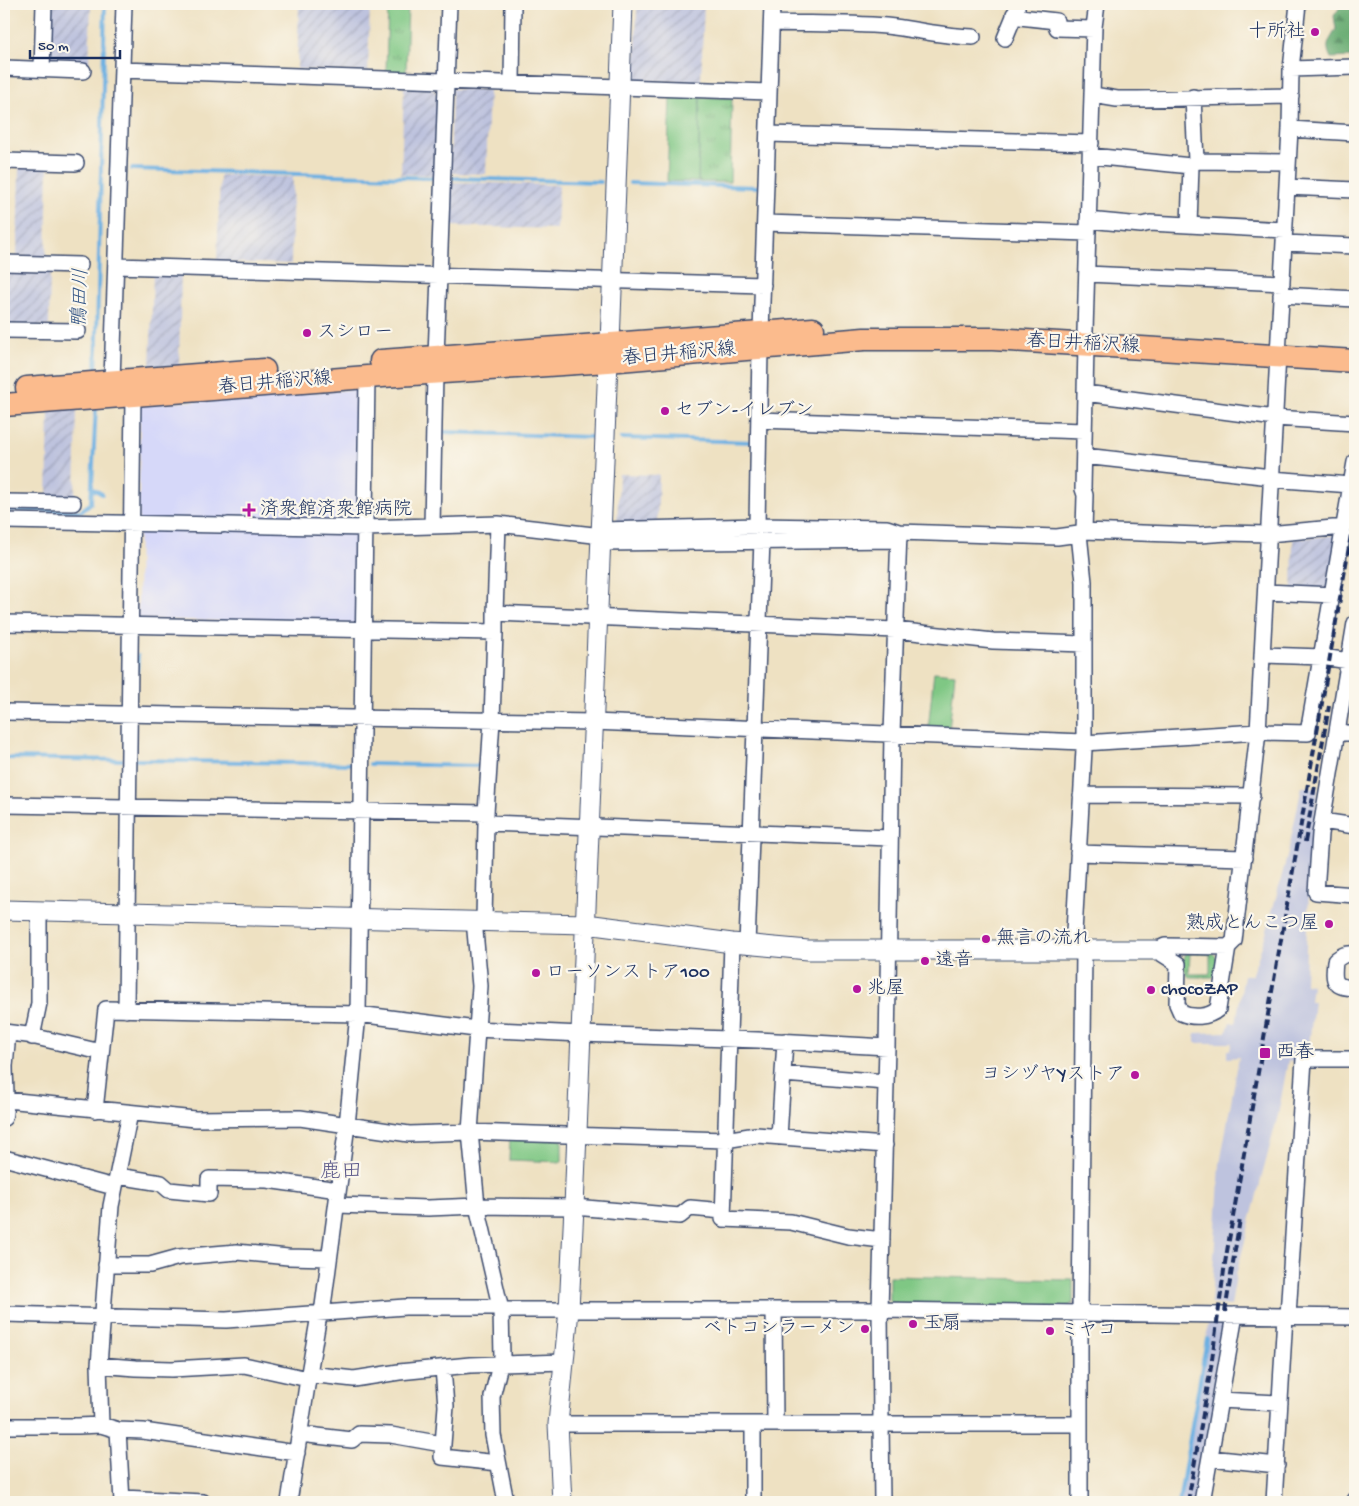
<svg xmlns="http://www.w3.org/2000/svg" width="1359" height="1506" viewBox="0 0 1359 1506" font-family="'Gochi Hand','Klee One',sans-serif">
<defs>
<pattern id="industrial-furrows" width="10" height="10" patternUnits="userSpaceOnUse" patternTransform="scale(1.25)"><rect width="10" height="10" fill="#bec3de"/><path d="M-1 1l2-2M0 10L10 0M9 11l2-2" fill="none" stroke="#9a9fb7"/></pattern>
<pattern id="grass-tufts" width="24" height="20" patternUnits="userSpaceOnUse" patternTransform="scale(1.25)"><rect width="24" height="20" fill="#7fc784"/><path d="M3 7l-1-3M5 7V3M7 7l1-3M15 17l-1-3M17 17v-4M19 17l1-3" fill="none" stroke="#67a26f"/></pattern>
<pattern id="forest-firs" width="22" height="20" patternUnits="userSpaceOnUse" patternTransform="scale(1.25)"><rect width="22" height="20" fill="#67ac72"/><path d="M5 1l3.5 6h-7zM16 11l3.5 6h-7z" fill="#548c61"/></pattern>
</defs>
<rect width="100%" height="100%" fill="#fbf7ec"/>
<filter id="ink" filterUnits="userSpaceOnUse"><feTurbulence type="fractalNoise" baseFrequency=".02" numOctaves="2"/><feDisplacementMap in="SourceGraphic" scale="10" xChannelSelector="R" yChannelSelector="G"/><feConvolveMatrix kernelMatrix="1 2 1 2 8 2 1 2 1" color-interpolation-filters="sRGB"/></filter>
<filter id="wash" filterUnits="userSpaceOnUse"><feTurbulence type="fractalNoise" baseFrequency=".0096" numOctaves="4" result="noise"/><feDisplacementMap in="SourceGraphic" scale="20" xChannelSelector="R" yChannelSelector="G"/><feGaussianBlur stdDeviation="1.12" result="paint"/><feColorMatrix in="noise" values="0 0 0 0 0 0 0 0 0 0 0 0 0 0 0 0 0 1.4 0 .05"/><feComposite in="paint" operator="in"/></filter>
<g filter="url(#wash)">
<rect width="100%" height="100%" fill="#eee1c2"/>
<path fill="#d6d8f9" d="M 362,389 L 356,620 L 353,624 L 142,619 L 138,615 L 140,405 Z"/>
<path fill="url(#industrial-furrows)" d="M 47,4 L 91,4 L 89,67 L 51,66 L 46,61 Z
M 299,4 L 370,4 L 368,72 L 297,69 Z
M 637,4 L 704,4 L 701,82 L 635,80 Z
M 404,87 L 432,88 L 439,97 L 436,175 L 401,174 Z
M 452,89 L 489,90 L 486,174 L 450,173 Z
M 19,167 L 48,167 L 46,257 L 17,256 Z
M 220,175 L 293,177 L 291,264 L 217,262 Z
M 450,182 L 559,185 L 557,229 L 449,226 Z
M 4,268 L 50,269 L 49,326 L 4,325 Z
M 153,273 L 181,274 L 179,366 L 150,368 Z
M 77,408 L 75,498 L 47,498 L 49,410 Z
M 619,474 L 659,475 L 657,525 L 617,526 Z
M 1340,535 L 1330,591 L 1292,589 L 1293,539 Z"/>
<path fill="#bec3de" d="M 1302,786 L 1318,789 L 1311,857 L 1306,947 L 1305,984 L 1312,985 L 1310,1001 L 1314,1001 L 1308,1055 L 1301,1058 L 1295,1057 L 1294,1062 L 1288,1061 L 1278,1115 L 1236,1275 L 1231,1306 L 1211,1304 L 1220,1164 L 1239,1057 L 1227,1058 L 1227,1050 L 1230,1050 L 1232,1043 L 1195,1043 L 1195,1033 L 1227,1032 L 1230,1022 L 1236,1023 L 1244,975 L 1252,975 L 1266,934 L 1288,853 Z
M 1208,1324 L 1230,1325 L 1199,1502 L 1180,1502 L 1208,1339 L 1206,1338 Z"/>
<path fill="url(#grass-tufts)" stroke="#4d7b71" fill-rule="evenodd" d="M 388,4 L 408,4 L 406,73 L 386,72 Z
M 700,97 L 732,98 L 730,182 L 698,182 Z
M 1189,950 C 1202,950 1219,949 1218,966 C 1218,972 1218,973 1213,977 L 1189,977 L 1187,975 C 1182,966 1182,957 1189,950 ZM 1190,953 L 1210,954 L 1210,972 L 1209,974 L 1191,974 L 1189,973 Z"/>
<path fill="url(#forest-firs)" stroke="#416e68" d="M 1338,4 L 1355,4 L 1355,57 L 1331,58 C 1324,44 1330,41 1336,29 L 1334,16 L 1340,7 Z"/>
<path fill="#7fc784" stroke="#4d7b71" d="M 670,96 L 700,97 L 698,182 L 667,181 Z
M 934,672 L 955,674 L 949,730 L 928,730 Z
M 510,1137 L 562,1139 L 562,1162 L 509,1160 Z
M 889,1276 L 1073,1280 L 1073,1303 L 1065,1309 L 896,1305 L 889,1300 Z"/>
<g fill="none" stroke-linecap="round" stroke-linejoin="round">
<path stroke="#6db0e2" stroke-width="4" d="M 132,169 L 434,178
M 453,178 L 601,182
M 630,183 L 758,187
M 96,376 L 105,4
M 443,432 L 591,437
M 621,438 L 753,442
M 93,489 L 102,494
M 4,510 L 81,511 L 91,503 L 96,406
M 137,672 L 138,656
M 4,758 L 122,760
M 136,760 L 354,764
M 370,764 L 483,766
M 1179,1502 L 1207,1339"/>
</g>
</g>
<g filter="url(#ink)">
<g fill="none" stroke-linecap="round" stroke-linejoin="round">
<defs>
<path id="minor" d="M 1014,14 L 1020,17 L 1056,21 L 1057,28 L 1094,29
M 772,23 C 810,24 848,23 886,26 C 915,29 945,37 973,37
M 1005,38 L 1017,9 L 1017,4
M 4,68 L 83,71
M 42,69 L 44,4
M 1291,69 L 1355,67
M 122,70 L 769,92
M 512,83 L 513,4
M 1093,95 L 1117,99 L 1138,99 L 1291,96
M 1193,97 L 1196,161
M 1290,129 L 1355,133
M 768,134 L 1091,143
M 1091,156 L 1191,166 L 1196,161 L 1288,162
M 4,161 L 76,163
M 1287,187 L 1355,190
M 1088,220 L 1141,225 L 1150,223 L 1285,230
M 765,223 L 1088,233
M 1189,225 L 1191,166
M 1284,243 L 1355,246
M 4,263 L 80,265
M 116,266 L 763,285
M 1087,274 L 1282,283
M 1281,295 L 1355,299
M 4,330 L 78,331
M 1085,331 L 1094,27 L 1097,4
M 761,332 L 772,4
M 436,357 L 449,4
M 112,381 L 124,4
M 1085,393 L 1275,418 L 1355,423
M 759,420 L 1084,431
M 1084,456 L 1271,477
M 1271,479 L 1351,485
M 4,502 L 73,503
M 4,521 L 221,525
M 228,525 L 365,528 L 498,524 L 602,536
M 432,526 L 435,373
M 757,526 L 760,349
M 602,530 L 757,526 L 887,528 L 899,532 L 1057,537 L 1079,534 L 1084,531 L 1199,535 L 1227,533 L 1268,534 L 1344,527 L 1355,528
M 1084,531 L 1085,495 L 1083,489 L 1086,345
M 602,543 L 899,540
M 1266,592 L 1333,595
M 495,613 L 498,524
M 4,623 L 495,632 L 495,613 L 895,630 L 993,641 L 1084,644
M 1355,623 L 1320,834 L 1316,892 L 1355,895
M 1262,655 L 1322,657 L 1349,661
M 4,712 L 593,722 L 1083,742
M 1337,733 L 1355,733
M 1084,743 L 1258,732 L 1308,733 L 1355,462
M 1081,795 L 1252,796
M 4,805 L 486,813 L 486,823 L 890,838
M 486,813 L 492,720 L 495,632
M 1322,821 L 1355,826
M 1078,853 L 1244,858
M 474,920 L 480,986 L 470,1132 L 477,1206 L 501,1310 L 502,1357 L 492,1397 L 493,1435 L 506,1502
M 484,920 L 486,823
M 732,943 L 723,1219 L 791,1222 L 848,1236 L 882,1240
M 747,945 L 762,540
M 1156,950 L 1178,964 L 1177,1004 L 1181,1013 C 1192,1018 1208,1018 1218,1009 L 1228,947 L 1234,941 L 1258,732 L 1290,129 L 1291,69 L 1298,4
M 1156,950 L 1165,946 L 1228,947
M 1073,951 L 1084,749 L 1084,582 L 1079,534
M 1355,954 C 1346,953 1342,955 1335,961 C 1333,982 1333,987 1355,988
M 126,1010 L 133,396
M 4,1032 L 27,1035 L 101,1052
M 32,1037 L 39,1003 L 39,910
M 783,1074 L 886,1082
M 7,1100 L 195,1119 L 300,1118 L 409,1134 L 470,1132 L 725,1140 L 756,1135 L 885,1145
M 95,1110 L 106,1009 L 358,1014 L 476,1029 L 581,1034 L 758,1040 L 887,1047
M 4,1118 C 8,1100 5,1084 5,1066 C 6,1055 7,1044 8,1033
M 779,1137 L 785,1041
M 4,1158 L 114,1187
M 118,1176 L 161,1183 L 169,1190 L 209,1194 L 209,1179 L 267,1180 L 338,1190
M 337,1205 L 428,1208 L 477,1206 L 574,1207 L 680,1216 L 690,1208 L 723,1211
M 106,1265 L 150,1265 L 179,1257 L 237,1252 L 288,1257 L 329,1258
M 501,1310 L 880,1310 L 1355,1317
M 774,1310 L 775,1424
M 4,1314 L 226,1320 L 405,1307 L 501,1307
M 1288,1316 L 1304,1059 L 1355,1059
M 99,1365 L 135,1368 L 172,1369 L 244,1365 L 308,1379
M 443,1368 L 446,1406 L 442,1457 L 498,1463
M 309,1374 L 354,1379 L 399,1372 L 470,1365 L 564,1362
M 1220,1400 L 1280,1403
M 558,1424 L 881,1424 L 880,1310 L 887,1047 L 892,734 L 899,532
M 753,1424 L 753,1502
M 101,1425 L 99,1365 L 111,1206 L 130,1113
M 4,1426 L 78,1426 L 101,1425 L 118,1430 L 122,1502
M 118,1430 L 143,1431 L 297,1453
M 300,1434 L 352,1440 L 359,1434 L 391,1435 L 442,1444
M 1210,1458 L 1277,1465
M 123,1498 L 203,1502
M 289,1502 L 308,1379 L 318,1321 L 323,1306 L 347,1125 L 358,1014 L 367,377
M 882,1502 L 881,1424 L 1080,1424
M 1080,1502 L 1080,1313 L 1084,951
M 1202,1502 L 1235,1315
M 1274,1502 L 1285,1316
M 1355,1502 L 1355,1500"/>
<path id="tertiary" d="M 4,910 L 586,924 L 732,943 L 808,950 L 1156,950
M 562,1502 L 558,1424 L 569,1310 L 574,1207 L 608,361 L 610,343 L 623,4"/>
<path id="primary" d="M 381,361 L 813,329
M 27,388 L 264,370
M 4,405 L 367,377 L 608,361 L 864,339 L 993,339 L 1355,361"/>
</defs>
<use href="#minor" stroke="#3b4a6d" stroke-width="18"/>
<use href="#tertiary" stroke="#3b4a6d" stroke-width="21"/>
<use href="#primary" stroke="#3b4a6d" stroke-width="25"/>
<use href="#minor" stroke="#fff" stroke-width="15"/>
<use href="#tertiary" stroke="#fff" stroke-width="19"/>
<use href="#primary" stroke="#fbbb8d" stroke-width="22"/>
<path stroke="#1b2f5e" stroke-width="4" stroke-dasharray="8 4" stroke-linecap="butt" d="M 1305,842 L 1329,706
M 1225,1312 L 1240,1219
M 1188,1502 L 1211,1367 L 1225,1263 L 1355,512"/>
</g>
</g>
<g fill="#b5179e" stroke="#fbf7ec" stroke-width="2">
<circle cx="1315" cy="32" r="5"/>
<circle cx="307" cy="333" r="5"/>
<circle cx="665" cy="411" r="5"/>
<path d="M246.5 502.5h5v5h5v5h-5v5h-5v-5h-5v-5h5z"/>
<circle cx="1329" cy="924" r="5"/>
<circle cx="986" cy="939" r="5"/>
<circle cx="925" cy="961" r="5"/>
<circle cx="536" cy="973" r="5"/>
<circle cx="857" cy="989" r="5"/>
<circle cx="1151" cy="990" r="5"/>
<rect x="1259" y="1047" width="12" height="12" rx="2.5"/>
<circle cx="1135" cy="1075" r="5"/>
<circle cx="913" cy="1324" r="5"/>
<circle cx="865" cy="1329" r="5"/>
<circle cx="1050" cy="1331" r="5"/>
</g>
<g text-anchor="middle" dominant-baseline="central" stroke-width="4.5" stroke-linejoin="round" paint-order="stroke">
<g font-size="19" fill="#1b2f5e" stroke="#fbf7ec" text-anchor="start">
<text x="1305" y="32" text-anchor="end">十所社</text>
<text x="317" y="333">スシロー</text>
<text x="675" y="411">セブン-イレブン</text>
<text x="260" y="510">済衆館済衆館病院</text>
<text x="1319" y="924" text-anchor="end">熟成とんこつ屋</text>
<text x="996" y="939">無言の流れ</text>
<text x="935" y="961">遠音</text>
<text x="546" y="973">ローソンストア100</text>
<text x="867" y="989">兆屋</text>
<text x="1161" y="990">chocoZAP</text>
<text x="1276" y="1053">西春</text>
<text x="1125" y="1075" text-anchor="end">ヨシヅヤYストア</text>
<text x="923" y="1324">玉扇</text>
<text x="855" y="1329" text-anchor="end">ベトコンラーメン</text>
<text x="1060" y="1331">ミヤコ</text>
</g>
<g font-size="19" fill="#1b2f5e" stroke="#fbf7ec">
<text transform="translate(1083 345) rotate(3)">春日井稲沢線</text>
<text transform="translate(679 355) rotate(-5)">春日井稲沢線</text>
<text transform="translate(275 384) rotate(-5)">春日井稲沢線</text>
</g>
<g font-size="20" font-style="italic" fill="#345686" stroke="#fbf7ec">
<text transform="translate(82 298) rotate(-88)">鴨田川</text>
</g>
<g font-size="21" fill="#5a5789" stroke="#fbf7ec">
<text x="341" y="1173">鹿田</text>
</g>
</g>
<rect width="1359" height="1506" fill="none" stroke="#fbf7ec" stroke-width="20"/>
<path d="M30 50v8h90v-8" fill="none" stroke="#1b2f5e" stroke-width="2.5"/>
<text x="38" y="50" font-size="15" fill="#1b2f5e" stroke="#fbf7ec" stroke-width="4" paint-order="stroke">50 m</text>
</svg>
